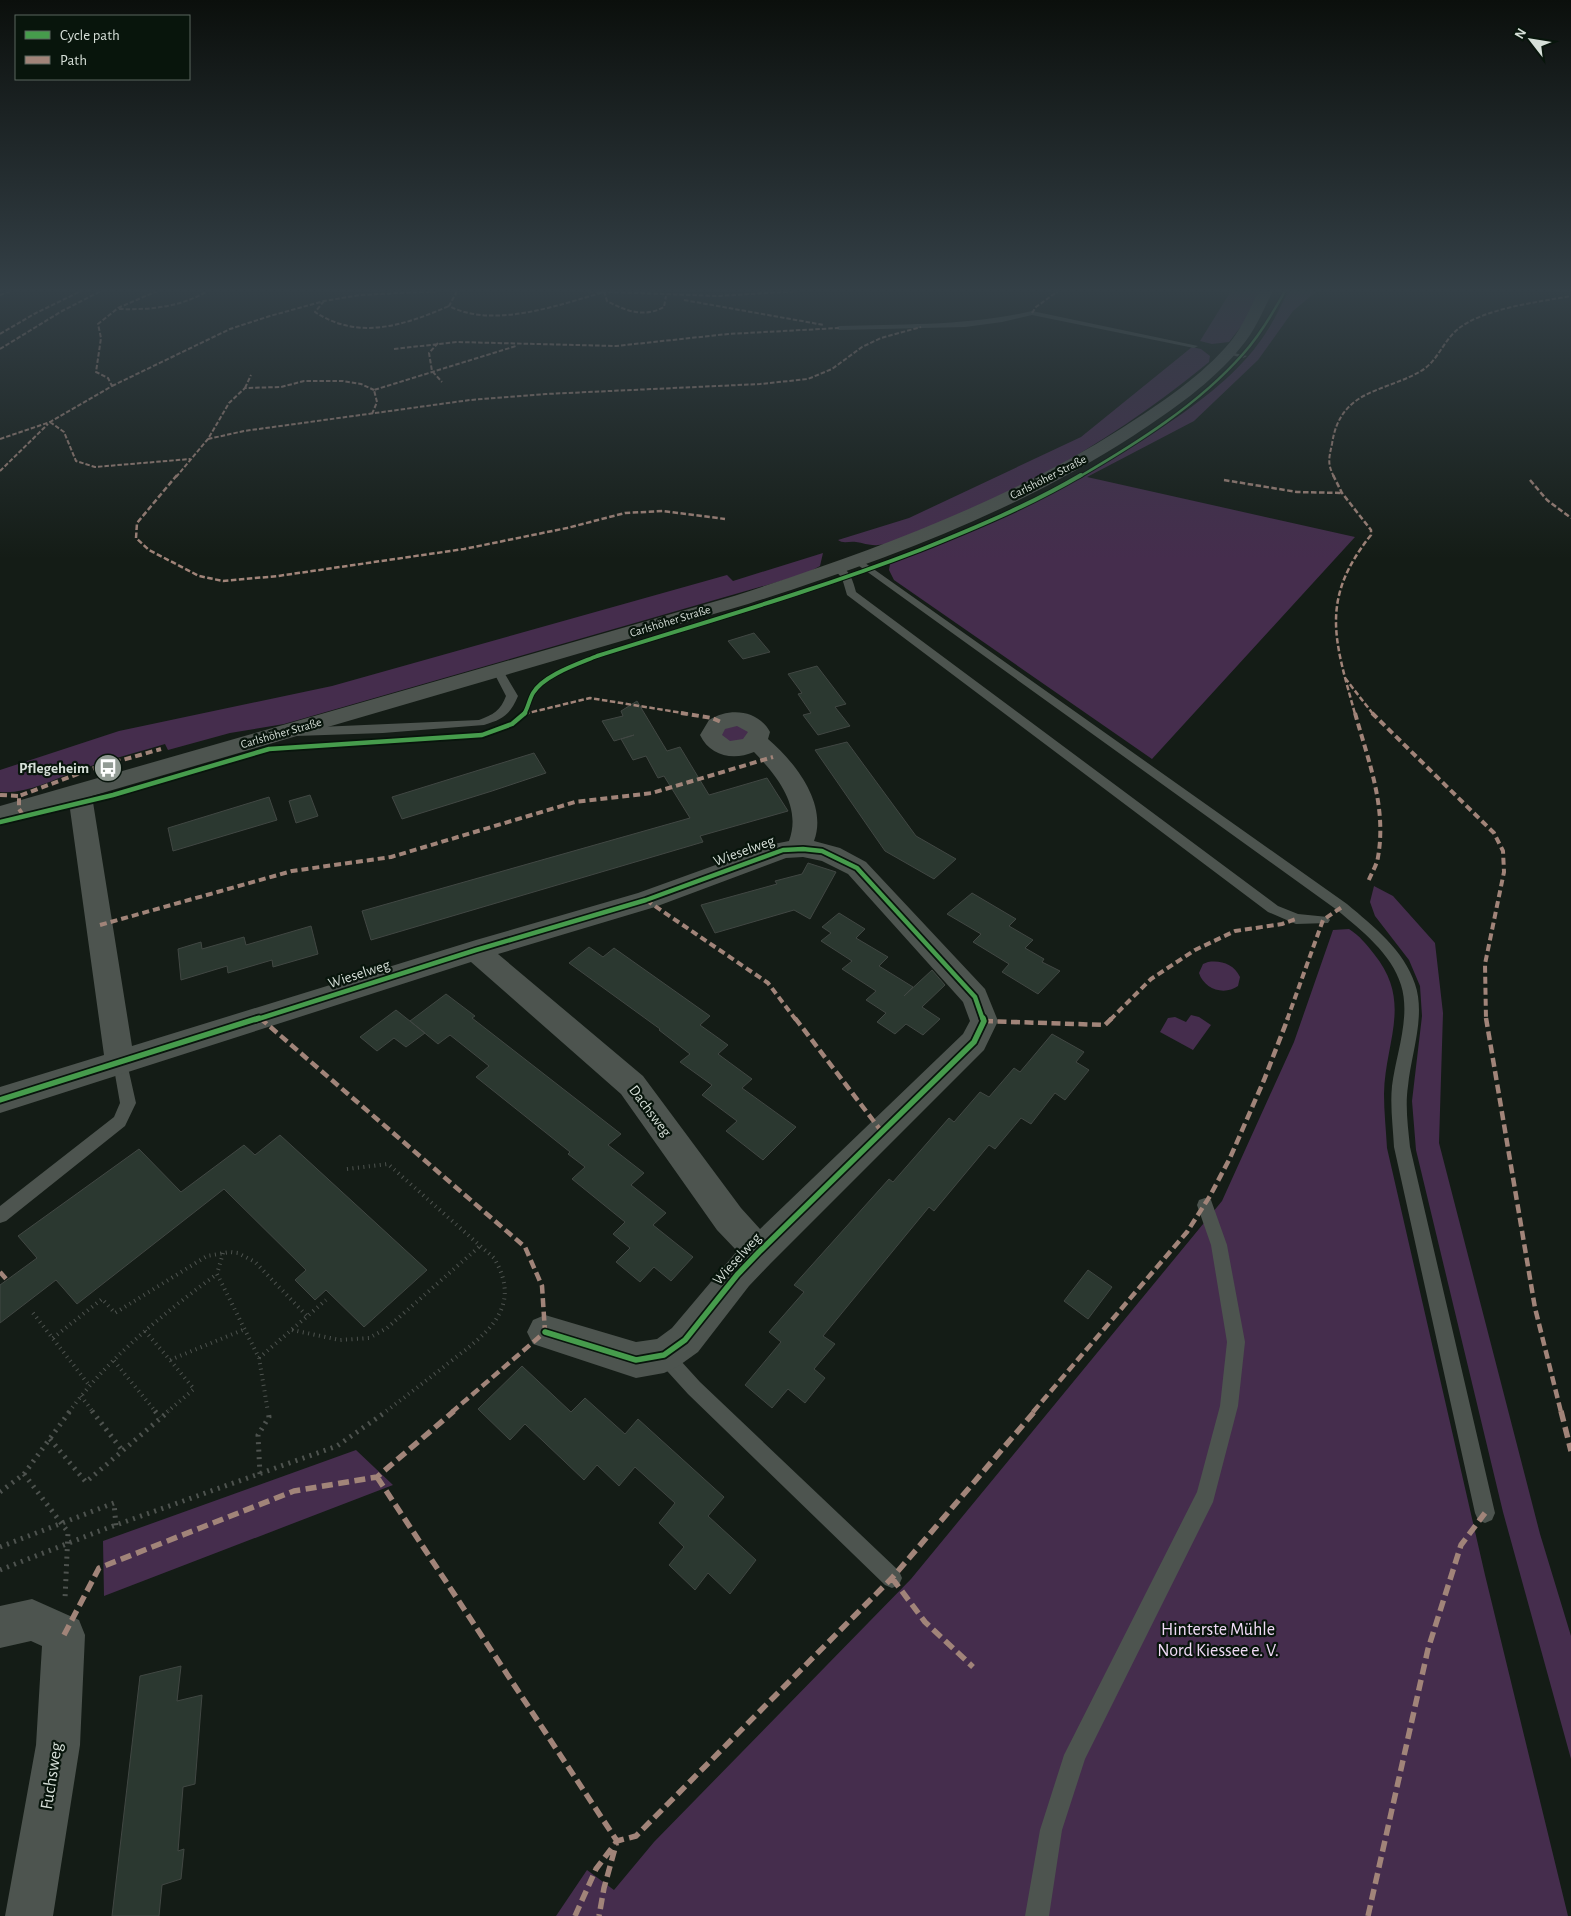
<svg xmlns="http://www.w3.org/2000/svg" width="1571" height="1916" viewBox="0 0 1571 1916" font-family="'Alegreya Sans',sans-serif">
<rect width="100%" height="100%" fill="#141c16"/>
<path fill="#452d4d" d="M 1231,291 L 1265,291 L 1260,302 L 1229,342 L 1212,344 L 1200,341 Z
M 1288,291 L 1317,291 L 1293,311 L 1258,360 L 1194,421 L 1087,477 L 1355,537 L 1152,759 L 894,580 L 889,570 L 890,564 C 984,528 1074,486 1158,430 C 1192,408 1234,377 1258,344 C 1270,328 1280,309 1288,291 Z
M 1192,347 L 1201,349 L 1210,356 L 1209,362 C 1127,429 1047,478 949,519 C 927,528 903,543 878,545 C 871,546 863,543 856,542 C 849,541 843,544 838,540 L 909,518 L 1081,437 Z
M 823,553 L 820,566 L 805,574 L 284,724 L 230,733 L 168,750 L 165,744 C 136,753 106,760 77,771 C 52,780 27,794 0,792 L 0,770 L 119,731 L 332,686 L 727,575 L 733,581 Z
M 733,723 L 751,730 L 747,741 L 723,742 L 720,730 Z
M 1374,886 L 1393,896 L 1435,943 L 1443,1013 L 1439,1143 L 1540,1534 L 1571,1636 L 1571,1759 L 1503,1512 L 1416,1150 L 1412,1101 L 1422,1016 L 1420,986 L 1409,960 L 1375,916 L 1370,902 Z
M 1349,929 C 1360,936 1366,944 1374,954 C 1413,1002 1385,1041 1384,1094 C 1384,1112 1386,1130 1387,1148 L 1485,1575 L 1568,1916 L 556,1916 L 587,1870 L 614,1890 L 654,1842 L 911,1579 L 1222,1201 L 1294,1042 L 1333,930 Z
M 1208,962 C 1221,960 1234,964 1240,977 L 1238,986 C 1224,996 1204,989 1199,973 L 1203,964 Z
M 1191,1015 L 1199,1017 L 1211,1025 L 1193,1050 L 1160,1032 L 1168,1018 L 1175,1017 L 1186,1022 Z
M 356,1450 L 393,1485 L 104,1596 L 103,1541 Z"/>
<path fill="#2b3830" stroke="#414743" d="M 754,633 L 770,652 L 743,659 L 728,641 Z
M 817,666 L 846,704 L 835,707 L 850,726 L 818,735 L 803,715 L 811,713 L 798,694 L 802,693 L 788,674 Z
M 637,701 L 667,751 L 680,747 L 709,795 L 767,778 L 788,811 L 700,836 L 703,842 L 371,940 L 362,911 L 690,818 L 664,776 L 658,778 L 646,756 L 633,760 L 621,739 L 634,735 L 614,741 L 602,721 L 623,716 L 621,711 Z
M 847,742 L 916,836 L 956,859 L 934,879 L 885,851 L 815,750 Z
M 534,753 L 546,773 L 492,791 L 402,819 L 392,797 Z
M 310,795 L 318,816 L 296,823 L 289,801 Z
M 269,797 L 277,820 L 173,851 L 168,828 Z
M 808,863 L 836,872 L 810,919 L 794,910 L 715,933 L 701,905 L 777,884 L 775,881 L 802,874 Z
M 972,893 L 1016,919 L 1009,926 L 1033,940 L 1025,948 L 1044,959 L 1042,962 L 1060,971 L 1038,994 L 1002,972 L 1009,964 L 973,942 L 981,934 L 947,914 Z
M 839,913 L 865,929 L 856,938 L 888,957 L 879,966 L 913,987 L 904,996 L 932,970 L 945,985 L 922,1007 L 940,1019 L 923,1035 L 906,1024 L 895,1034 L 877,1022 L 886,1013 L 866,1000 L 876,991 L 842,969 L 852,961 L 821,941 L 831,933 L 822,927 Z
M 311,926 L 318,954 L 273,967 L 272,960 L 228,973 L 227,966 L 181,980 L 178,949 L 201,942 L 202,949 L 244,937 L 246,945 Z
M 589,947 L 603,957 L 614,948 L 710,1016 L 700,1025 L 728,1045 L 718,1054 L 752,1079 L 742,1088 L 796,1127 L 763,1160 L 726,1131 L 737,1121 L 702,1095 L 712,1085 L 680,1062 L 690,1054 L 659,1030 L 660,1029 L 569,963 Z
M 446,994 L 475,1016 L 472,1018 L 621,1134 L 608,1145 L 644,1173 L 631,1185 L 666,1213 L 653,1225 L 693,1257 L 671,1281 L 654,1267 L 640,1282 L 616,1262 L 630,1248 L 613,1234 L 625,1222 L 572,1179 L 585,1167 L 568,1154 L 570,1152 L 476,1077 L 489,1066 L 450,1035 L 438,1044 L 410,1021 Z
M 396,1010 L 425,1033 L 406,1047 L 394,1038 L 377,1051 L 360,1037 Z
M 1052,1034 L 1084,1052 L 1076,1062 L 1089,1070 L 1065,1100 L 1055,1093 L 1031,1124 L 1021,1118 L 995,1149 L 989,1145 L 934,1211 L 929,1207 L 823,1336 L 835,1344 L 814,1369 L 825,1378 L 805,1403 L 788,1389 L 772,1408 L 745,1385 L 781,1342 L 769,1332 L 804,1292 L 794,1285 L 889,1179 L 893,1182 L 949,1118 L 954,1122 L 980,1092 L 989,1097 L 1014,1068 L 1020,1072 Z
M 280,1135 L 427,1270 L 364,1327 L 326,1290 L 315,1300 L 295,1280 L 306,1270 L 224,1189 L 77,1304 L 56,1280 L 0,1323 L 0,1285 L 37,1258 L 18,1236 L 139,1149 L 181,1192 L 244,1145 L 255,1155 Z
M 1088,1270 L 1112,1287 L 1088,1319 L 1064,1301 Z
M 522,1366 L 571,1412 L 585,1398 L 625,1434 L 638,1419 L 724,1497 L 708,1516 L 756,1560 L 730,1594 L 708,1573 L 695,1590 L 669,1565 L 684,1547 L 659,1523 L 675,1503 L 635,1467 L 619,1486 L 597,1465 L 584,1480 L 525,1424 L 510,1440 L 478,1409 Z
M 181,1666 L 177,1701 L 202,1695 L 195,1784 L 183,1787 L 178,1851 L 184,1849 L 181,1879 L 162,1885 L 159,1916 L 112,1916 L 140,1676 Z"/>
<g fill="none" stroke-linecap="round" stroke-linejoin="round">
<path stroke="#4e534f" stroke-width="4" stroke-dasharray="1 4.5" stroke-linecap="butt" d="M 347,1169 L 388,1164 L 494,1258 C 525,1310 483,1336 446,1365 C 426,1381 406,1396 385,1412
M 223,1253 L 217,1274 L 259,1358 L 268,1412
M 33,1313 L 89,1385
M 292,1330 L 340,1340 L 369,1338 L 387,1328 L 480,1246
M 145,1331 L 170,1360 L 245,1329
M 53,1338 L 102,1299 L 115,1313 L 207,1256 L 230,1252 L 238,1253 L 255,1262 L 307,1316
M 259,1358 L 326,1300
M 114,1361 L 156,1412
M 81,1396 L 93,1412
M 69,1412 C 109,1357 163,1314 217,1274
M 167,1412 L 194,1389 L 170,1360"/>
<path stroke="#4e534f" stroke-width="5" stroke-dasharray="2 5.5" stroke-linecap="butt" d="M 92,1411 L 122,1450
M 155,1411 L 160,1417
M 50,1439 L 86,1482 L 169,1411
M 24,1474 L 68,1532 L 65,1599
M 260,1474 L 258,1435 L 269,1417 L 268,1411
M 0,1492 L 24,1474 L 70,1411
M 0,1547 L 114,1503 L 116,1526
M 0,1570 L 102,1530 L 337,1446 L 387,1411"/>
<path fill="#4d544f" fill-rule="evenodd" d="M 1032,311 L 1198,346 L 1194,348 L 1032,315 L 1002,322 L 965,327 L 839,330 L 835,328 L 839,326 C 904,324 968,326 1032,311 Z
M 1225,351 L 1247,356 L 1243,358 L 1224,353 Z
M 858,558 L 1347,904 C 1373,926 1404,950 1415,984 C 1426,1016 1411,1054 1408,1086 C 1405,1106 1408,1127 1410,1147 L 1495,1513 L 1492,1520 L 1485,1523 L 1478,1520 L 1475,1513 L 1394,1147 C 1393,1127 1390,1106 1392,1086 C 1396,1054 1411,1017 1401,985 C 1392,954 1361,930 1337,910 L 855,563 L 853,561 Z
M 838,565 C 850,569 853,581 856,592 L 1278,906 L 1298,914 L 1328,917 L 1330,920 L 1328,923 L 1296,924 L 1268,912 L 847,595 L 842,578 L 833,568 Z
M 498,668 L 502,669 L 518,696 C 510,715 503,719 484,725 L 383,733 L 296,736 L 290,732 L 296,728 L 479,720 C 493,715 501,710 506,696 L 493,671 Z
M 120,1057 L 125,1059 L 127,1063 L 136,1103 L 125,1126 L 6,1221 L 0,1223 L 0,1206 L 114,1117 L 120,1103 L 113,1063 L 115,1059 Z
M 1205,1198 L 1211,1200 L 1227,1245 L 1245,1342 L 1238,1406 L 1213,1502 L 1085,1759 L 1062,1830 L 1049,1916 L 1025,1916 L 1040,1830 L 1064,1755 L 1197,1492 L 1220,1406 L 1227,1342 L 1211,1245 L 1197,1205 L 1199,1200 Z
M 664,1346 L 670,1349 L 700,1382 L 899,1571 L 902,1578 L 899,1585 L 892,1588 L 885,1585 L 688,1394 L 658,1361 L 655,1355 L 658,1349 Z"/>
<path fill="#4d544f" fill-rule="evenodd" d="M 1259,291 L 1273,291 C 1263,310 1255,331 1241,347 C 1212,383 1171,411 1133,436 C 1014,513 882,561 748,604 L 92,796 L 132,1046 L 476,940 L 638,893 L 774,844 L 789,841 C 802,806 777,776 754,752 C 733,761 710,756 700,735 L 709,720 C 730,707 758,710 770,732 L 768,739 C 795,762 828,804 814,841 L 840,848 L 866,862 L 985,989 L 998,1021 L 984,1050 L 771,1263 L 749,1286 L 698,1352 L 677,1367 L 664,1373 L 636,1378 L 533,1344 L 527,1332 L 533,1320 L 545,1315 L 636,1342 L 657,1339 L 672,1328 L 737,1251 L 717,1230 L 621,1094 L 471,962 L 0,1113 L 0,1087 L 104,1055 L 69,802 L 0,822 L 0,806 L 734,596 C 869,552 1002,504 1122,428 C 1161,403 1202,376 1231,341 C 1243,326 1250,308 1259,291 ZM 737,726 L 748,732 L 743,739 L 730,741 L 722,735 L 725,729 ZM 803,857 L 822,861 L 848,874 L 963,1002 L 970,1021 L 963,1034 L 760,1229 L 741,1208 L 643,1076 L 498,954 L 655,907 L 786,858 Z
M 32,1599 L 79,1620 L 85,1635 L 80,1745 L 53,1916 L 5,1916 L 36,1745 L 42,1646 L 31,1641 L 0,1648 L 0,1606 Z"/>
<path stroke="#a18479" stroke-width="2" stroke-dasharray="4.5 2" stroke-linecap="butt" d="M 457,291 L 449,306 C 493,329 559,305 604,292 L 607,301 C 626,311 644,318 664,307 L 666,296
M 582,291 L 718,296 L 799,291
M 0,295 L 10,291
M 684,300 L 824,325
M 324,301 L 315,312 C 359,341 405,325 449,306
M 119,309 C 151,310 180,307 208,291
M 1032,313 L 1036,307 L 1058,291
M 0,334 L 34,314 L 81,291
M 438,343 L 429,353 L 432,371 L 442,382
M 0,349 L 62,311 L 101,291
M 394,349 L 457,342 L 616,346 L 728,334 L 839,328
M 112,386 L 230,329 L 270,316 L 324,301 L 360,295 L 440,291
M 245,388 L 251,375
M 372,414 L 377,402 L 374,390 L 516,346
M 50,422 L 64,432 L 76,461 L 95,467 L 190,459
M 0,439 L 50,422 L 112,386 L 108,378 L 96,372 L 101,338 L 98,324 L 118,308 L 157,291
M 208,439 L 244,431 L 470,400 L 546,394 L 760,384 L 808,379 L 832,369 L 862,347 L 881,338 L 921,327
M 0,471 L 48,424
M 176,477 L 208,439 L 229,403 L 245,388 L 281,387 L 304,381 L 343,381 L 361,384 L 374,390
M 1334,477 C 1327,463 1329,458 1332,444 C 1340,389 1383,393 1421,371 C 1438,361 1443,341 1458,329 C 1484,308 1539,302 1571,296"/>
<path stroke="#a18479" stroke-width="2.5" stroke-dasharray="5.5 2.5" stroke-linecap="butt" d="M 177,475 L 137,523 L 136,538 L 149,550 L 199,576 L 223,581 L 278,576 L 464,549 L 567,528 L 625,513 L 663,511 L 725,519
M 1333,475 L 1342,493 L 1371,530 L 1371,535 C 1319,600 1335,641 1355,714
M 1224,480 L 1297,492 L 1342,493
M 1530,480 L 1547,500 L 1571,518
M 1345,678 L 1373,714
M 524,714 L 590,698 L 689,714"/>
<path stroke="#a18479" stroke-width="4" stroke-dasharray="7 4" stroke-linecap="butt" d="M 681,713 L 712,718 L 721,722
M 1355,713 C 1368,760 1387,807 1378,857 C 1377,865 1371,874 1368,882
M 1372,713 L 1494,833 L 1503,851 L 1504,872 L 1485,964 L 1486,1020
M 524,714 L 528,713
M 0,795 L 19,796
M 23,815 L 19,809 L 19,796 L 91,769 L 161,749
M 646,900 L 768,983 L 796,1020
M 100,925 L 292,871 L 391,857 L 575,802 L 652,793 L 773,757
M 260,1018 L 262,1020
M 1110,1020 L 1151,979 L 1195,950 L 1235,931 L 1282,924 L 1296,919
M 1287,1020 L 1323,920 L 1342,907"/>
<path stroke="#a18479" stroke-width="4.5" stroke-dasharray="9 4.5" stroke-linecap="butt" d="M 260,1018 L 525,1247 L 542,1286 L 545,1332 L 452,1412
M 795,1018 L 882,1132
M 1486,1018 L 1535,1308 L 1561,1412
M 984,1021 L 1105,1025 L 1112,1018
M 0,1272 L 7,1280
M 1033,1412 L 1187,1232 L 1210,1196 L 1230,1158 L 1264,1080 L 1288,1018"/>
<path stroke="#a18479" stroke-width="5.5" stroke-dasharray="11 5.5" stroke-linecap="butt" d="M 1561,1411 L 1571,1451
M 377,1477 L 617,1841 L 604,1888 L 599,1916
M 892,1578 L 925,1622 L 973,1667
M 64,1635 L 99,1568 L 294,1491 L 377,1477 L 454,1411
M 575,1916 L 596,1869 L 617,1841 L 636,1836 L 892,1578 L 1035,1411
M 1368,1916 L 1428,1649 L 1461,1545 L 1485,1513"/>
<defs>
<path id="cycleway-far3" d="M 1079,477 C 1137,443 1198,405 1243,354 C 1260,335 1273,313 1285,291"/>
<path id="cycleway-far2" d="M 524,714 C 528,708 529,700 533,693 C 544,675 578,664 597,656 C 705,622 814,591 920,550 C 975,528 1030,505 1081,475"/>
<path id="cycleway-far1" d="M 0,822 L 113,795 L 269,749 L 482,735 L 512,724 L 525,713
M 255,1020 L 476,950 L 646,900 L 783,850 L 803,849 L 822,851 L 857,868 L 975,997 L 983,1020"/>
<path id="cycleway" d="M 0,1100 L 259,1018
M 545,1332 L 636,1360 L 664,1355 L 685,1340 L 737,1275 L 759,1252 L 974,1042 L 984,1021 L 983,1018"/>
</defs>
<use href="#cycleway-far3" stroke="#08150c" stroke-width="4.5"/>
<use href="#cycleway-far2" stroke="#08150c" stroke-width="6"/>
<use href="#cycleway-far1" stroke="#08150c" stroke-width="8"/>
<use href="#cycleway" stroke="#08150c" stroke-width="9"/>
<use href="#cycleway-far3" stroke="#469c4c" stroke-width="2.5"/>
<use href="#cycleway-far2" stroke="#469c4c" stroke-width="4"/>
<use href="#cycleway-far1" stroke="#469c4c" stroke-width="4.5"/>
<use href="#cycleway" stroke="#469c4c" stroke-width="5.5"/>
</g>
<linearGradient id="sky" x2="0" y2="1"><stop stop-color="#0b0f0c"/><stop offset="0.52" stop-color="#344047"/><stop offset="1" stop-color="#344047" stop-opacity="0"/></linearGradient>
<rect width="1571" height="559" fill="url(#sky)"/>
<defs>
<symbol id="bus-disc" viewBox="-11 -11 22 22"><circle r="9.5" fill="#929b94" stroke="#08150c"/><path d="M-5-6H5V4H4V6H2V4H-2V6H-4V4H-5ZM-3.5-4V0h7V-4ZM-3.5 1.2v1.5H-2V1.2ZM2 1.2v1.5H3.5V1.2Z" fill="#fff"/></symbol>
</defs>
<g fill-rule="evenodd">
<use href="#bus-disc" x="92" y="752" width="32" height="32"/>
</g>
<g text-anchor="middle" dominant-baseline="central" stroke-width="4.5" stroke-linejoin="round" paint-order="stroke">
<g font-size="12" fill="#d6dfd8" stroke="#08150c">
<text transform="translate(1048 477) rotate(-27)">Carlshöher Straße</text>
<text transform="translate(670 621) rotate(-17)">Carlshöher Straße</text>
<text transform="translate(281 733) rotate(-16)">Carlshöher Straße</text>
</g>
<g font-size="15" font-weight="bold" fill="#d6dfd8" stroke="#08150c" text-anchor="end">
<text x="89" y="768">Pflegeheim</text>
</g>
<g font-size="15" fill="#d6dfd8" stroke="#08150c">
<text transform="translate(744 851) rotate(-20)">Wieselweg</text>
<text transform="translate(359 974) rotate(-18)">Wieselweg</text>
<text transform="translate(650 1111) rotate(53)">Dachsweg</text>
<text transform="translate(737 1259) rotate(-48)">Wieselweg</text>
</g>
<g font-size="18" fill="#f0daf6" stroke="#08150c">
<text x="1218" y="1630">Hinterste Mühle<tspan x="1218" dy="21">Nord Kiessee e. V.</tspan></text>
</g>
<g font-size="18" fill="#d6dfd8" stroke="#08150c">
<text transform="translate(52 1776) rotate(-81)">Fuchsweg</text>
</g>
</g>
<rect x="15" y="15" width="175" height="65" fill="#08150c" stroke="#5a665e"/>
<rect x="25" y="31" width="25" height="8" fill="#469c4c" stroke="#5a665e"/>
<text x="60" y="40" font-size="15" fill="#d6dfd8">Cycle path</text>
<rect x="25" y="56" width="25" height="8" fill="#a18479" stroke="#5a665e"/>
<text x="60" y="65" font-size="15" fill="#d6dfd8">Path</text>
<g transform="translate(1531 40) rotate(301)" stroke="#08150c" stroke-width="4" paint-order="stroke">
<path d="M0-4L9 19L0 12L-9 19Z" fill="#d6dfd8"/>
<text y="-8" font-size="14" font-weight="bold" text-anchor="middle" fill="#d6dfd8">N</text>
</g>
</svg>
